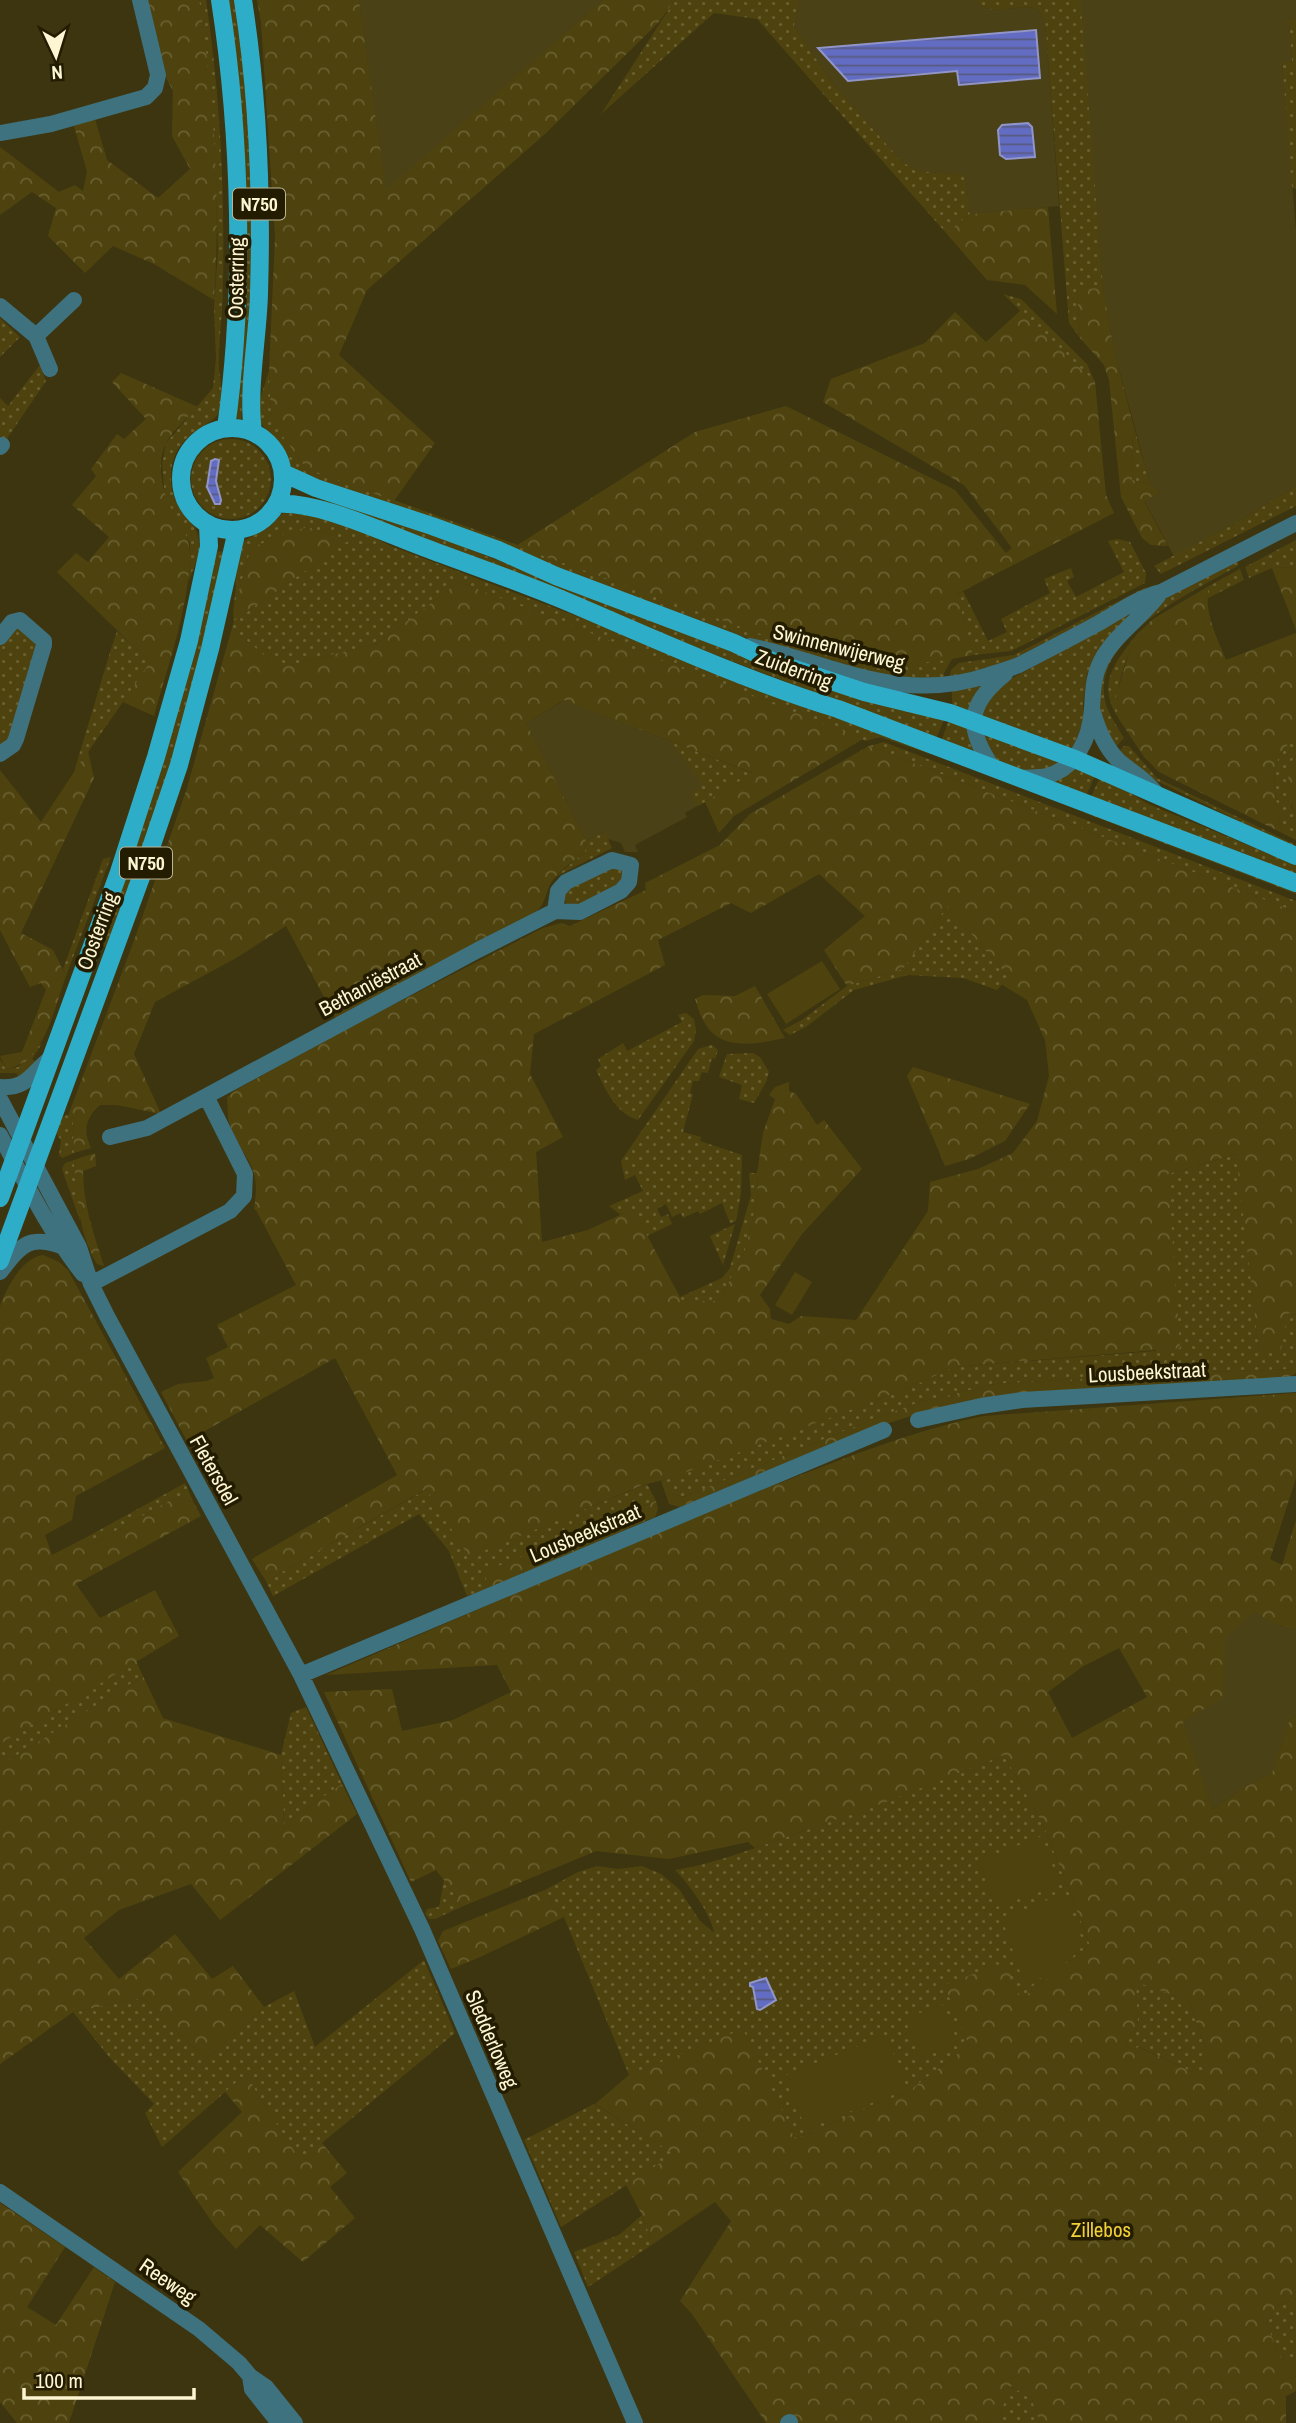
<svg xmlns="http://www.w3.org/2000/svg" width="1296" height="2423" viewBox="0 0 1296 2423" font-family="'Archivo Narrow',sans-serif">
<defs>
<pattern id="grass-dots" width="8" height="8" patternUnits="userSpaceOnUse" patternTransform="scale(1.75)"><rect width="8" height="8" fill="#4e430e"/><path d="M2 2h.1M6 6h.1" fill="none" stroke="#695f30" stroke-width="1.8" stroke-linecap="round"/></pattern>
<pattern id="forest-crowns" width="20" height="18" patternUnits="userSpaceOnUse" patternTransform="scale(1.75)"><rect width="20" height="18" fill="#4e430e"/><path d="M2 6a3 3 0 1 1 6 0M12 15a3 3 0 1 1 6 0" fill="none" stroke="#695f30"/></pattern>
<pattern id="water-rules" width="6" height="5" patternUnits="userSpaceOnUse" patternTransform="scale(1.75)"><rect width="6" height="5" fill="#626cc2"/><path d="M0 2.5h6" fill="none" stroke="#575b80"/></pattern>
</defs>
<rect width="100%" height="100%" fill="#3d3510"/>
<path fill="#4b4116" d="M 359,0 L 603,0 L 386,191 Z
M 800,0 L 978,0 L 979,5 L 992,10 L 1029,7 L 1037,9 L 1045,20 L 1059,206 L 970,214 L 965,175 L 917,171 L 901,161 L 830,80 L 794,26 Z
M 1079,0 L 1296,0 L 1296,19 L 1289,20 L 1292,61 L 1282,63 L 1296,230 L 1296,486 L 1243,519 L 1174,556 L 1144,500 L 1160,492 L 1150,484 L 1114,350 L 1103,288 Z
M 565,700 L 754,774 L 685,813 L 687,817 L 635,845 L 638,852 L 625,852 L 621,843 L 608,839 L 604,832 L 586,841 L 526,723 Z
M 1254,1612 L 1275,1624 L 1296,1629 L 1296,1716 L 1290,1719 L 1272,1773 L 1245,1787 L 1213,1809 L 1183,1722 L 1223,1696 L 1224,1637 Z"/>
<path fill="url(#grass-dots)" d="M 199,0 L 206,0 C 220,94 225,190 223,285 C 223,310 219,335 219,360 C 218,377 224,387 221,407 C 218,428 173,428 171,475 C 169,511 197,518 199,541 C 201,555 193,568 189,581 L 190,543 L 165,498 L 162,464 L 166,443 L 213,388 L 216,359 L 214,308 L 218,250 L 214,140 Z
M 227,0 L 236,0 L 247,97 L 252,176 L 253,258 L 241,420 L 235,417 Z
M 675,0 L 800,0 L 794,26 L 830,80 L 901,161 L 917,171 L 965,175 L 970,214 L 946,233 L 757,19 L 714,13 L 601,114 Z
M 978,0 L 1079,0 L 1081,7 L 1103,288 L 1077,290 L 1080,338 L 1069,323 L 1045,20 L 1037,9 L 1029,7 L 992,10 L 979,5 Z
M 1296,19 L 1296,189 L 1292,188 L 1282,62 L 1292,61 L 1289,20 Z
M 1003,294 L 1021,299 L 1087,364 L 1095,382 Z
M 0,318 L 20,337 L 0,357 Z
M 40,365 L 46,381 L 6,440 L 0,436 L 0,398 L 8,406 Z
M 269,371 L 271,413 L 279,430 L 306,468 L 858,669 L 952,659 L 944,673 L 944,682 L 908,684 L 772,647 L 294,471 L 278,443 L 260,422 L 260,399 Z
M 1133,424 L 1150,484 L 1132,480 Z
M191 479a40 40 0 1 1 80 0a40 40 0 1 1-80 0Z
M 1296,486 L 1296,506 L 1161,574 L 1154,566 L 1243,519 Z
M 327,496 L 428,528 L 468,549 L 645,617 L 945,718 L 936,739 L 323,505 Z
M 289,510 L 353,527 L 391,546 L 932,751 L 930,754 L 880,737 L 866,741 L 459,582 L 378,643 L 279,668 L 232,628 L 234,621 L 347,541 L 308,527 L 251,548 L 233,612 L 236,586 L 235,576 L 244,541 L 265,529 L 279,516 Z
M 1118,539 L 1130,542 L 1146,573 L 1145,583 L 1011,651 L 973,655 L 957,595 L 963,591 L 988,641 L 1007,632 L 1001,619 L 1050,593 L 1044,579 L 1071,568 L 1074,577 L 1067,581 L 1076,597 L 1124,572 L 1108,541 Z
M 1296,540 L 1296,567 L 1272,568 L 1249,578 L 1245,567 Z
M 215,551 L 224,552 L 209,624 L 162,794 L 108,948 L 99,945 Z
M 1236,560 L 1239,565 C 1195,591 1099,633 1104,694 C 1105,710 1116,724 1124,738 L 1114,749 L 1100,717 L 1097,698 L 1108,658 L 1157,605 L 1179,590 Z
M 1240,569 L 1244,580 L 1206,599 L 1209,586 Z
M 1146,587 L 1143,592 L 1001,665 L 949,679 L 951,670 L 959,663 L 1014,655 Z
M 1127,615 L 1128,619 L 1101,645 L 1087,674 L 1083,703 L 1084,717 L 1072,755 L 979,720 L 983,705 L 1000,685 Z
M 21,627 L 39,641 L 18,723 L 0,750 L 0,643 L 11,630 Z
M 117,631 L 151,662 L 74,772 L 111,649 Z
M 1138,633 C 1126,659 1112,690 1119,719 C 1095,684 1116,661 1138,633 Z
M 980,684 L 983,685 L 969,716 L 952,710 L 952,690 Z
M 949,719 L 971,725 L 978,756 L 941,742 Z
M 977,727 L 1066,761 L 1047,770 L 1025,771 L 1001,764 L 988,755 Z
M 1296,739 L 1296,756 L 1289,764 L 1291,807 L 1296,814 L 1296,840 L 1282,833 C 1277,801 1262,759 1296,739 Z
M 672,742 L 754,774 L 698,806 L 691,792 L 701,789 L 702,784 Z
M 884,742 L 1296,901 L 1296,912 L 869,746 Z
M 1124,746 L 1129,746 L 1157,778 L 1296,845 L 1296,849 L 1139,772 L 1117,754 Z
M 1074,764 L 1096,773 L 1086,796 L 1047,782 Z
M 1101,775 L 1148,804 L 1296,865 L 1296,877 L 1090,799 Z
M 1086,811 L 1296,890 L 1296,894 L 1085,813 Z
M 605,832 L 612,848 L 555,877 L 585,852 L 586,841 Z
M 111,857 L 66,976 L 63,969 L 103,859 Z
M 609,866 L 624,871 L 622,882 L 579,905 L 566,904 L 563,892 Z
M 947,906 L 1009,977 L 997,990 L 963,978 L 908,975 L 854,990 L 806,1027 L 790,1035 L 783,1030 L 802,1020 L 847,986 L 903,969 Z
M 686,1013 L 694,1019 L 696,1030 L 694,1041 L 638,1120 C 615,1113 606,1090 596,1070 L 601,1066 L 598,1059 L 623,1043 L 627,1051 L 682,1022 L 678,1015 Z
M 43,1042 L 32,1059 L 38,1063 L 19,1081 L 17,1073 L 0,1073 L 0,1059 L 6,1069 L 18,1067 Z
M 712,1045 L 718,1050 L 715,1059 L 712,1058 L 708,1073 L 702,1072 L 699,1081 L 693,1081 L 690,1093 L 693,1094 L 683,1132 L 701,1137 L 700,1141 L 742,1155 L 741,1193 L 736,1221 L 730,1223 L 722,1203 L 700,1214 L 698,1211 L 683,1218 L 681,1213 L 672,1217 L 666,1204 L 657,1209 L 661,1217 L 668,1214 L 672,1224 L 647,1236 L 633,1209 L 621,1215 L 609,1206 L 643,1191 L 635,1175 L 625,1180 L 621,1161 L 698,1049 Z
M 753,1053 L 760,1057 L 769,1072 L 766,1082 L 754,1103 L 739,1099 L 742,1085 L 719,1077 L 727,1054 Z
M 67,1115 L 73,1118 L 74,1153 L 62,1158 L 59,1155 L 61,1140 L 55,1132 L 60,1118 Z
M 1237,1154 L 1259,1350 L 1288,1313 L 1296,1315 L 1296,1369 L 1182,1373 L 995,1384 L 920,1402 L 868,1421 L 684,1497 L 665,1492 L 661,1481 L 913,1386 L 954,1367 L 1156,1351 L 1168,1174 Z
M 74,1160 L 80,1221 L 62,1169 L 65,1163 Z
M 749,1173 L 757,1173 L 758,1196 L 745,1251 L 719,1301 L 682,1301 L 680,1297 L 722,1278 L 730,1268 L 751,1195 Z
M 735,1224 L 723,1265 L 710,1236 Z
M 185,1483 L 194,1503 L 176,1497 L 91,1545 L 85,1538 Z
M 647,1484 L 656,1501 L 485,1572 L 489,1588 L 467,1596 L 449,1551 L 419,1514 L 273,1596 L 266,1581 L 427,1489 L 469,1556 Z
M 136,1661 L 143,1676 L 0,1766 L 0,1744 Z
M 306,1707 L 342,1784 L 284,1824 L 281,1755 L 291,1713 Z
M 1004,1755 L 1044,1826 L 1090,1945 L 1020,2000 L 945,1986 L 969,2045 L 909,2091 L 795,2139 L 743,2030 L 629,2075 L 564,1917 L 545,1890 L 578,1872 L 597,1866 L 618,1869 L 642,1866 L 661,1874 L 679,1889 L 700,1921 L 714,1933 C 712,1915 688,1883 675,1870 C 717,1863 757,1847 798,1833 C 867,1809 935,1782 1004,1755 Z
M 444,1880 L 457,1897 L 461,1907 L 435,1919 L 429,1919 L 425,1914 L 427,1909 L 439,1907 Z
M 424,1960 L 455,2033 L 300,2161 L 257,2094 L 247,2073 L 162,2147 L 145,2113 L 154,2104 L 110,2058 L 73,2012 L 143,1998 L 206,2059 L 264,2007 L 294,1991 L 315,2047 Z
M 1135,1978 L 1143,1984 L 1189,2001 L 1205,2048 L 1205,2075 L 1190,2071 L 1140,2047 L 1130,2050 L 1125,2040 L 1138,2028 Z
M 594,2104 L 675,2154 L 561,2227 L 524,2140 Z
M 642,2215 L 653,2244 L 588,2287 L 574,2252 L 619,2235 Z
M 1296,2299 L 1296,2372 L 1281,2357 L 1266,2324 L 1276,2306 Z
M 1009,2386 L 1031,2397 L 1040,2423 L 985,2423 L 1000,2415 Z"/>
<path fill="url(#forest-crowns)" fill-rule="evenodd" d="M 145,0 L 199,0 C 214,99 221,200 214,300 L 154,264 L 113,246 L 85,273 L 48,236 L 56,208 L 32,192 L 0,215 L 0,147 L 59,192 L 75,185 L 83,191 L 87,172 L 74,126 L 95,119 L 107,160 L 158,198 L 190,169 L 172,136 L 173,91 L 164,74 Z
M 257,0 L 359,0 L 386,190 L 603,0 L 675,0 L 658,23 L 545,134 L 367,290 L 339,355 L 435,443 L 394,501 L 306,468 L 278,430 L 271,413 L 269,371 L 275,237 L 261,22 Z
M 1048,207 L 1057,314 L 1025,285 L 987,280 L 946,233 L 970,214 Z
M 1103,288 L 1114,350 L 1133,424 L 1132,480 L 1150,484 L 1160,492 L 1144,501 L 1168,546 L 1151,545 L 1142,538 L 1121,497 L 1109,380 L 1104,365 L 1080,338 L 1077,289 Z
M 1021,310 L 1095,382 L 1106,495 L 1114,513 L 957,594 L 973,655 L 947,660 L 858,669 L 516,546 L 695,432 L 786,406 L 955,490 L 1006,553 L 1012,548 L 964,485 L 823,402 L 831,379 L 925,343 L 955,312 L 986,342 Z
M 121,373 L 198,407 C 188,417 173,430 166,443 C 156,463 162,492 172,510 C 182,527 191,539 190,559 C 187,613 168,665 154,716 L 123,702 L 150,662 L 57,572 L 76,553 L 88,562 L 109,537 L 72,505 L 96,476 L 91,469 L 117,434 L 124,439 L 146,419 L 112,382 Z
M 308,527 L 348,541 L 234,621 L 233,612 L 251,548 L 289,532 Z
M 1296,567 L 1296,630 L 1272,568 Z
M 459,582 L 863,739 L 734,816 L 719,833 L 705,802 L 753,773 L 564,700 L 526,723 L 586,841 L 585,852 C 574,861 561,869 553,880 C 545,890 547,902 537,911 L 537,913 L 336,1019 L 286,926 L 236,958 L 155,1002 L 134,1054 L 161,1114 L 117,1105 L 100,1105 C 85,1118 83,1131 91,1148 L 74,1153 L 73,1118 L 68,1116 L 135,938 L 187,788 L 232,628 L 279,668 L 378,643 Z
M 1209,586 C 1203,612 1217,637 1226,660 L 1296,633 L 1296,739 C 1262,759 1277,801 1282,833 L 1159,772 L 1144,757 L 1119,719 L 1115,699 L 1130,650 L 1138,633 L 1153,619 Z
M 869,746 L 1296,912 L 1296,1315 L 1288,1313 L 1281,1350 L 1259,1350 L 1236,1154 L 1168,1174 L 1180,1348 L 954,1367 L 913,1386 L 671,1478 L 643,1485 L 469,1557 L 426,1489 L 266,1581 L 252,1559 L 397,1475 L 335,1358 L 187,1441 L 161,1392 L 178,1384 L 207,1381 L 214,1378 L 206,1358 L 228,1347 L 217,1325 L 296,1285 L 256,1210 L 254,1209 C 262,1162 243,1162 230,1125 C 227,1117 228,1106 227,1097 L 236,1090 L 356,1024 L 543,928 L 561,923 L 570,926 L 646,890 L 645,883 L 720,845 L 750,814 ZM 819,874 L 865,916 L 824,950 L 847,986 L 903,969 L 947,906 L 1008,976 L 1001,984 L 1027,1000 L 1045,1040 L 1049,1076 L 1037,1121 L 1013,1153 L 978,1169 L 930,1182 L 928,1211 L 856,1320 L 801,1316 L 789,1324 L 771,1319 L 770,1309 L 760,1295 L 802,1234 L 862,1169 L 824,1120 L 817,1125 L 796,1094 L 789,1091 L 789,1082 L 775,1087 L 769,1095 L 775,1099 L 763,1133 L 757,1173 L 758,1196 L 745,1251 L 719,1301 L 682,1301 L 633,1209 L 588,1230 L 542,1242 L 536,1152 L 563,1137 L 530,1074 L 534,1034 L 665,965 L 658,940 L 731,903 L 751,913 Z
M 88,751 L 94,778 L 21,933 L 53,950 L 66,976 C 54,1008 45,1063 6,1069 L 0,1056 L 22,1052 L 46,990 L 41,983 L 30,987 L 0,930 L 0,770 L 41,822 Z
M 1296,756 L 1296,814 C 1286,800 1288,781 1289,764 Z
M 755,986 L 785,1038 C 759,1043 723,1052 706,1025 C 701,1018 698,1008 695,999 L 703,995 L 735,996 Z
M 913,1067 L 1030,1104 L 1005,1141 L 969,1159 L 945,1166 L 907,1076 Z
M 95,1153 L 96,1166 L 83,1171 C 83,1204 94,1235 104,1266 L 97,1264 C 78,1232 77,1196 74,1160 Z
M 43,1255 L 59,1262 L 68,1270 L 165,1448 L 76,1496 L 72,1520 L 45,1535 L 52,1555 L 85,1538 L 91,1545 L 176,1497 L 194,1503 L 201,1516 L 76,1584 L 100,1618 L 155,1590 L 179,1636 L 0,1744 L 0,1306 C 7,1287 22,1258 43,1255 Z
M 1296,1369 L 1296,1373 L 1287,1380 L 921,1413 L 860,1432 L 680,1507 L 669,1504 L 665,1492 L 684,1497 L 868,1421 L 920,1402 L 995,1384 L 1182,1373 Z
M 1296,1393 L 1296,1478 L 1270,1559 L 1282,1565 L 1296,1520 L 1296,1629 L 1275,1624 L 1254,1612 L 1225,1637 L 1223,1697 L 1183,1722 L 1213,1809 L 1245,1787 L 1272,1773 L 1290,1719 L 1296,1716 L 1296,2299 L 1276,2306 L 1266,2324 L 1281,2357 L 1296,2372 L 1296,2391 L 1286,2396 L 1286,2423 L 1040,2423 L 1031,2397 L 1010,2386 L 1000,2415 L 985,2423 L 796,2423 L 790,2415 L 779,2423 L 766,2423 L 692,2314 L 680,2301 L 731,2221 L 715,2202 L 653,2244 L 642,2215 L 626,2185 L 674,2154 L 595,2104 L 629,2075 L 743,2029 L 795,2139 L 909,2091 L 969,2045 L 944,1985 L 1005,1962 L 1021,1999 L 1090,1945 L 1044,1826 L 1004,1755 L 886,1802 L 755,1848 L 748,1842 L 669,1859 L 596,1851 L 461,1907 L 457,1897 L 436,1870 L 411,1882 L 324,1692 L 392,1689 L 402,1731 L 453,1720 L 511,1692 L 497,1665 L 326,1675 C 473,1613 618,1546 767,1488 C 839,1461 909,1431 984,1416 ZM 1119,1648 L 1147,1697 L 1072,1738 L 1048,1692 L 1082,1667 ZM 1136,1979 L 1142,1984 L 1189,2001 L 1205,2048 L 1205,2074 L 1190,2071 L 1139,2047 L 1130,2050 L 1125,2040 L 1138,2028 Z
M 656,1501 L 658,1509 L 655,1517 L 489,1588 L 484,1572 Z
M 143,1676 L 163,1718 L 281,1755 L 284,1824 L 342,1784 L 357,1814 L 220,1920 L 191,1884 L 119,1910 L 84,1938 L 119,1979 L 175,1934 L 212,1979 L 233,1966 L 264,2007 L 206,2059 L 143,1998 L 73,2012 L 0,2064 L 0,1766 Z
M 545,1890 L 564,1917 L 478,1958 L 451,1969 L 438,1941 L 443,1931 Z
M 247,2073 L 257,2094 L 300,2160 L 321,2142 L 347,2173 L 330,2187 L 355,2218 L 303,2262 L 260,2225 L 236,2249 L 214,2225 L 178,2172 L 242,2112 L 225,2092 Z
M 0,2203 L 65,2247 L 27,2307 L 56,2325 L 94,2267 L 115,2282 L 69,2423 L 17,2423 L 0,2402 Z"/>
<path fill="#4e430e" d="M 822,961 L 840,989 L 786,1024 L 767,994 Z
M 795,1272 L 812,1282 L 792,1315 L 775,1305 Z
M 1042,1836 L 1059,1884 L 996,1907 L 979,1861 Z
M 1064,1893 L 1084,1945 L 1026,1989 L 1002,1919 Z
M 942,2004 L 958,2043 L 920,2058 L 905,2019 Z
M 886,2035 L 907,2089 L 806,2129 L 784,2076 Z"/>
<path fill="url(#water-rules)" stroke="#9195c7" stroke-width="2" d="M 1036,30 L 1040,78 L 959,85 L 957,71 L 848,81 L 818,48 Z
M 1028,123 L 1032,127 L 1035,157 L 1006,159 L 1000,155 L 998,130 L 1002,125 Z
M 215,459 L 219,460 L 216,481 L 221,500 L 220,504 L 215,504 L 207,487 L 211,461 Z
M 766,1978 L 776,2000 L 760,2010 L 757,2009 L 753,1987 L 750,1986 L 750,1983 Z"/>
<g fill="none" stroke-linecap="round" stroke-linejoin="round">
<path stroke="#3e727f" stroke-width="16" d="M 0,133 L 51,124 L 146,97 L 155,88 L 158,75 L 140,0
M 0,306 L 36,336 L 50,369
M 36,336 L 74,300
M 0,447 L 2,445
M 0,637 L 12,622 L 20,620 L 44,641 L 44,645 L 16,739 L 13,745 L 0,754
M 750,646 C 836,664 899,705 989,675 C 999,672 1009,669 1019,665 C 1046,651 1073,637 1099,623 C 1120,611 1137,598 1161,592 L 1296,523
M 1093,712 C 1098,730 1106,749 1120,762 C 1132,772 1145,779 1155,792
M 993,768 C 966,729 966,705 1005,674
M 1020,778 C 1028,777 1039,778 1047,776 C 1077,768 1090,737 1092,709 C 1093,692 1093,677 1101,661 C 1115,634 1143,617 1161,592
M 0,1087 C 28,1089 31,1073 51,1058
M 0,1099 L 79,1247 L 91,1284 L 107,1316 L 301,1675 L 422,1929 L 635,2423
M 0,1135 C 26,1183 49,1231 83,1274
M 110,1137 L 147,1128 L 478,950 L 555,911 L 580,912 L 621,891 L 629,882 L 631,865 L 612,860 L 566,882 L 558,891 L 555,911
M 0,1272 C 20,1247 27,1234 61,1246
M 91,1284 L 230,1211 L 244,1196 L 245,1174 L 207,1098
M 918,1420 L 981,1406 L 1022,1400 L 1296,1384
M 301,1675 L 884,1430
M 0,2192 L 199,2329 L 239,2363 L 250,2376 L 266,2387 L 295,2423
M 250,2376 L 252,2389 L 279,2423
M 788,2423 L 790,2422"/>
<path stroke="#2eadc9" stroke-width="18" d="M 220,0 C 241,135 245,293 226,428
M 243,0 C 258,96 262,196 259,293 C 258,337 247,389 253,432
M181 479a51 51 0 1 1 102 0a51 51 0 1 1-102 0Z
M 283,473 L 316,488 L 432,526 L 498,550 L 556,576 L 734,643 L 774,662 L 864,692 L 950,713 L 1075,759 L 1296,856
M 277,504 C 319,501 382,532 423,547 C 476,567 530,585 582,608 C 666,644 750,682 838,709 L 1296,883
M 0,1198 L 119,872 L 156,757 L 189,641 L 209,546 L 208,525
M 0,1261 L 140,880 L 179,765 L 210,649 L 237,530"/>
</g>
<g text-anchor="middle" dominant-baseline="central" stroke-width="7" stroke-linejoin="round" paint-order="stroke">
<g fill="#231c01" stroke="#bcb594" stroke-width="2">
<rect x="233" y="188.5" width="52" height="31" rx="5"/>
<rect x="120" y="847.5" width="52" height="31" rx="5"/>
</g>
<g font-size="19" font-weight="bold" fill="#fef6d3">
<text x="259" y="204">N750</text>
<text x="146" y="863">N750</text>
</g>
<g font-size="21" fill="#fef6d3" stroke="#231c01">
<text transform="translate(236 278) rotate(-89)">Oosterring</text>
<text transform="translate(839 647) rotate(14)">Swinnenwijerweg</text>
<text transform="translate(794 669) rotate(20)">Zuiderring</text>
<text transform="translate(97 931) rotate(-70)">Oosterring</text>
<text transform="translate(370 984) rotate(-28)">Bethaniëstraat</text>
<text transform="translate(1147 1372) rotate(-3)">Lousbeekstraat</text>
<text transform="translate(214 1470) rotate(61)">Fletersdel</text>
<text transform="translate(585 1533) rotate(-23)">Lousbeekstraat</text>
<text transform="translate(492 2039) rotate(67)">Sledderloweg</text>
<text transform="translate(168 2281) rotate(35)">Reeweg</text>
</g>
<g font-size="21" fill="#f1d13a" stroke="#231c01">
<text x="1101" y="2229">Zillebos</text>
</g>
</g>
<g transform="translate(56 56) rotate(176)" stroke="#231c01" stroke-width="5" paint-order="stroke">
<path d="M0-5L12 26L0 18L-12 26Z" fill="#fef6d3"/>
<text y="-10" font-size="19" font-weight="bold" text-anchor="middle" fill="#fef6d3">N</text>
</g>
<path d="M24 2388v10h170v-10" fill="none" stroke="#fef6d3" stroke-width="3.5"/>
<text x="35" y="2388" font-size="21" fill="#fef6d3" stroke="#231c01" stroke-width="5" paint-order="stroke">100 m</text>
</svg>
